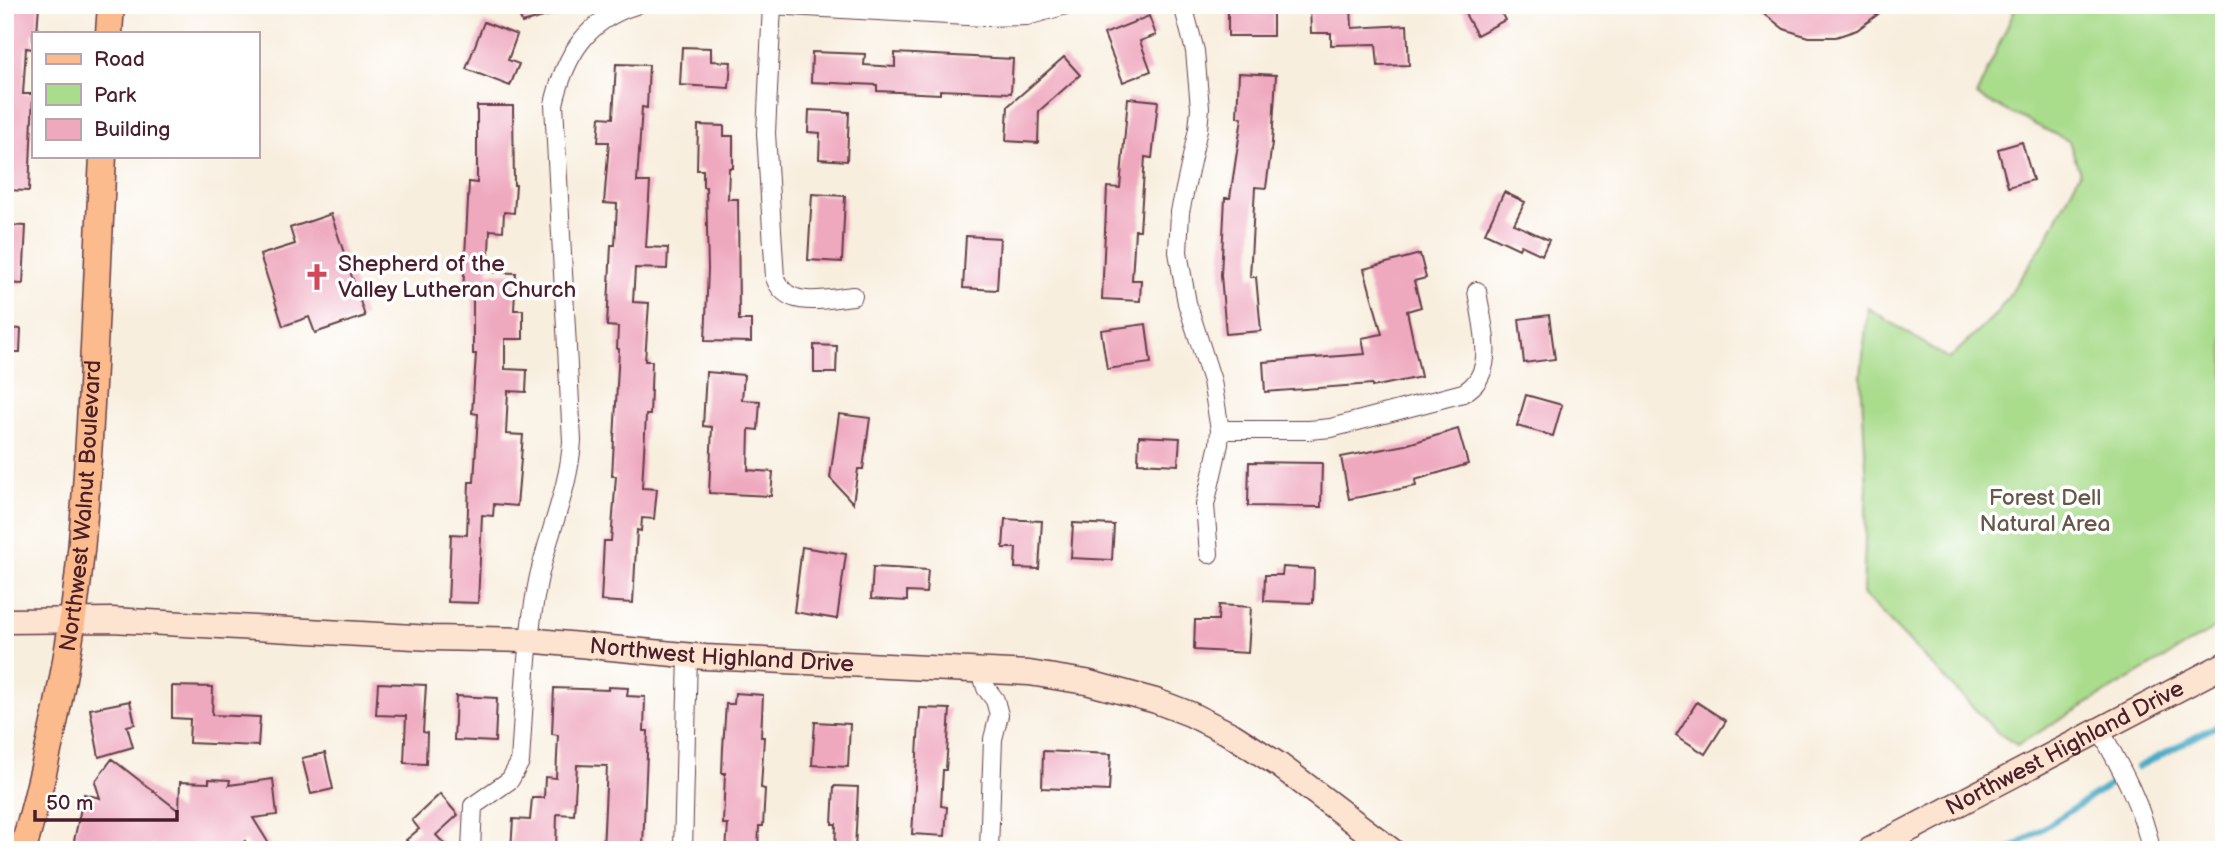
<svg xmlns="http://www.w3.org/2000/svg" width="2229" height="855" viewBox="0 0 2229 855" font-family="'Balsamiq Sans',sans-serif">
<rect width="100%" height="100%" fill="#fff"/>
<filter id="ink" filterUnits="userSpaceOnUse"><feTurbulence type="fractalNoise" baseFrequency=".0143" numOctaves="2"/><feDisplacementMap in="SourceGraphic" scale="14" xChannelSelector="R" yChannelSelector="G"/><feConvolveMatrix kernelMatrix="1 2 1 2 8 2 1 2 1" color-interpolation-filters="sRGB"/></filter>
<filter id="wash" filterUnits="userSpaceOnUse"><feTurbulence type="fractalNoise" baseFrequency=".00686" numOctaves="4" result="noise"/><feDisplacementMap in="SourceGraphic" scale="28" xChannelSelector="R" yChannelSelector="G"/><feGaussianBlur stdDeviation="1.57" result="paint"/><feColorMatrix in="noise" values="0 0 0 0 0 0 0 0 0 0 0 0 0 0 0 0 0 1.4 0 .05"/><feComposite in="paint" operator="in"/></filter>
<g filter="url(#wash)">
<rect width="100%" height="100%" fill="#f8eede"/>
<path fill="#a9dc8b" stroke="#7a7e5b" stroke-width="2" d="M 2017,5 L 2224,5 L 2224,623 L 2017,745 L 1997,732 L 1863,594 L 1867,486 L 1861,376 L 1868,308 L 1949,359 L 1997,313 L 2046,240 L 2080,173 L 2069,141 L 1976,96 Z"/>
<g fill="none" stroke-linecap="round" stroke-linejoin="round">
<path stroke="#45a9c4" stroke-width="6" d="M 2138,767 L 2224,722
M 2010,850 L 2111,784"/>
</g>
<g id="blocks">
<path fill="#efa9bf" d="M 12,5 L 39,5 L 37,33 L 33,33 L 33,49 L 26,48 L 23,94 L 33,94 L 29,191 L 5,190 L 7,69 L 5,69 L 5,23 L 11,24 Z
M 516,5 L 568,5 L 568,10 L 522,23 Z
M 1310,5 L 1351,5 L 1352,28 L 1407,25 L 1409,65 L 1378,66 L 1376,44 L 1331,45 L 1331,33 L 1311,33 Z
M 1460,5 L 1497,5 L 1505,20 L 1477,35 Z
M 1753,5 L 1890,5 L 1857,30 L 1836,37 L 1808,37 L 1784,29 Z
M 1228,9 L 1273,9 L 1273,36 L 1228,36 Z
M 1149,16 L 1156,35 L 1140,41 L 1151,71 L 1123,82 L 1104,34 Z
M 484,22 L 517,35 L 508,60 L 519,64 L 510,86 L 466,69 Z
M 682,47 L 711,48 L 711,61 L 731,62 L 729,88 L 680,85 Z
M 812,52 L 865,54 L 864,65 L 895,67 L 895,53 L 1013,59 L 1011,93 L 940,90 L 940,94 L 877,91 L 877,85 L 811,82 Z
M 1064,57 L 1080,75 L 1039,111 L 1038,143 L 1006,141 L 1008,106 Z
M 616,64 L 649,65 L 647,108 L 642,107 L 637,182 L 650,182 L 646,247 L 668,248 L 667,269 L 635,268 L 633,302 L 649,303 L 645,361 L 652,361 L 650,415 L 646,415 L 642,488 L 657,489 L 654,519 L 642,518 L 641,531 L 637,530 L 633,603 L 601,601 L 604,541 L 611,541 L 616,476 L 612,476 L 619,349 L 617,349 L 618,327 L 607,326 L 611,245 L 615,245 L 617,204 L 604,203 L 609,142 L 598,142 L 600,117 L 613,118 Z
M 1239,73 L 1276,75 L 1272,143 L 1266,188 L 1255,187 L 1250,277 L 1256,277 L 1261,331 L 1226,334 L 1221,275 L 1225,198 L 1230,198 L 1242,118 L 1237,117 Z
M 1128,98 L 1158,101 L 1152,158 L 1145,157 L 1140,230 L 1135,230 L 1132,280 L 1141,280 L 1140,301 L 1102,299 L 1107,187 L 1120,188 Z
M 477,106 L 513,106 L 514,185 L 516,185 L 514,213 L 504,212 L 503,231 L 490,230 L 488,272 L 516,273 L 514,310 L 523,310 L 523,339 L 505,339 L 505,369 L 527,370 L 526,392 L 508,391 L 506,434 L 523,435 L 517,506 L 494,504 L 493,516 L 482,515 L 478,603 L 448,602 L 451,534 L 467,535 L 469,482 L 474,482 L 478,414 L 472,413 L 476,354 L 473,354 L 473,293 L 463,293 L 469,182 L 477,183 Z
M 809,110 L 849,112 L 847,161 L 819,159 L 820,133 L 808,132 Z
M 698,125 L 724,126 L 724,136 L 733,136 L 733,168 L 729,168 L 728,199 L 738,199 L 739,320 L 751,320 L 751,342 L 705,341 L 708,269 L 706,187 L 703,187 L 703,170 L 697,170 Z
M 2022,142 L 2033,180 L 2008,187 L 1998,149 Z
M 1504,192 L 1525,202 L 1514,224 L 1549,240 L 1542,255 L 1521,245 L 1519,249 L 1485,233 Z
M 812,194 L 845,196 L 842,262 L 808,260 Z
M 331,214 L 365,316 L 315,333 L 309,317 L 283,326 L 260,255 L 295,244 L 290,228 Z
M 5,225 L 26,226 L 23,284 L 5,283 Z
M 966,236 L 1000,238 L 997,290 L 963,288 Z
M 1420,254 L 1426,278 L 1414,281 L 1421,307 L 1407,311 L 1421,377 L 1372,387 L 1372,384 L 1265,392 L 1263,362 L 1365,354 L 1362,338 L 1382,334 L 1364,269 Z
M 1549,315 L 1555,359 L 1524,363 L 1519,319 Z
M 1146,324 L 1151,363 L 1107,369 L 1101,330 Z
M 5,328 L 21,329 L 20,352 L 5,352 Z
M 814,345 L 837,346 L 836,373 L 814,373 Z
M 706,372 L 744,375 L 742,400 L 760,401 L 758,430 L 749,429 L 748,470 L 773,472 L 771,496 L 709,493 L 712,427 L 703,426 Z
M 1526,395 L 1562,405 L 1553,436 L 1517,426 Z
M 839,414 L 870,418 L 863,469 L 858,469 L 853,503 L 830,478 Z
M 1458,429 L 1468,464 L 1415,480 L 1416,486 L 1349,499 L 1341,457 L 1405,445 Z
M 1139,436 L 1180,438 L 1178,465 L 1138,463 Z
M 1249,462 L 1322,463 L 1321,507 L 1248,506 Z
M 1005,519 L 1042,521 L 1039,569 L 1015,568 L 1016,548 L 1003,548 Z
M 1073,523 L 1114,525 L 1112,560 L 1071,558 Z
M 802,547 L 846,554 L 837,619 L 794,612 Z
M 873,567 L 928,570 L 926,593 L 907,592 L 907,601 L 871,599 Z
M 1283,567 L 1314,569 L 1313,603 L 1264,601 L 1265,575 L 1282,575 Z
M 1219,605 L 1251,607 L 1248,653 L 1194,650 L 1195,620 L 1218,620 Z
M 378,683 L 426,685 L 423,732 L 427,733 L 426,764 L 404,763 L 406,716 L 376,715 Z
M 172,686 L 213,687 L 212,715 L 260,717 L 258,746 L 189,743 L 190,719 L 172,718 Z
M 608,687 L 628,688 L 627,696 L 645,697 L 644,731 L 648,731 L 643,846 L 633,845 L 633,850 L 603,850 L 607,766 L 577,765 L 574,815 L 557,814 L 556,850 L 511,850 L 513,819 L 530,820 L 532,798 L 544,798 L 545,777 L 556,778 L 558,735 L 552,734 L 554,688 L 608,690 Z
M 735,693 L 763,695 L 761,737 L 764,737 L 761,788 L 765,789 L 763,826 L 759,826 L 758,850 L 726,850 L 728,824 L 723,824 L 725,773 L 722,773 L 723,748 L 726,704 L 734,704 Z
M 456,696 L 497,698 L 495,742 L 454,740 Z
M 130,701 L 135,724 L 127,726 L 133,747 L 99,757 L 90,709 Z
M 1697,702 L 1726,721 L 1705,754 L 1676,735 Z
M 920,708 L 950,709 L 946,770 L 943,770 L 941,806 L 947,807 L 945,836 L 912,834 Z
M 815,722 L 850,724 L 848,767 L 812,765 Z
M 1043,751 L 1111,754 L 1109,791 L 1042,788 Z
M 325,753 L 333,789 L 311,794 L 302,758 Z
M 112,759 L 179,811 L 180,782 L 209,783 L 209,779 L 230,780 L 229,785 L 273,779 L 277,815 L 253,818 L 273,850 L 251,850 L 245,841 L 233,850 L 218,850 L 215,845 L 206,850 L 157,850 L 154,844 L 142,850 L 115,850 L 98,846 L 97,850 L 72,850 L 84,794 L 100,798 L 95,782 Z
M 834,786 L 858,787 L 855,850 L 835,850 L 836,824 L 832,824 Z
M 440,794 L 458,815 L 436,835 L 450,850 L 415,850 L 406,840 L 419,829 L 412,820 Z"/>
</g>
</g>
<g filter="url(#ink)">
<use href="#blocks" fill-opacity="0" stroke="#643e46" stroke-width="2"/>
<g fill="none" stroke-linecap="round" stroke-linejoin="round">
<defs>
<path id="street" d="M 1183,5 L 1195,51 L 1200,108 L 1198,129 L 1180,212 L 1178,252 L 1187,303 L 1212,381 L 1220,430 L 1219,444 L 1205,505 L 1209,554
M 853,296 C 825,299 787,310 775,278 L 766,133 L 772,5 L 984,17 L 1027,16 L 1066,5
M 1220,430 L 1309,430 L 1331,428 L 1463,393 C 1499,374 1482,325 1477,291
M 981,671 L 986,688 L 995,700 L 999,715 L 993,739 L 989,850
M 2100,730 C 2121,768 2143,807 2151,850
M 471,850 L 473,806 L 510,780 L 520,762 C 524,701 526,641 538,581 C 548,533 569,490 572,441 L 554,104 C 565,56 586,20 636,5
M 683,850 L 688,655"/>
<g id="secondary">
<path id="s1" d="M 5,621 L 112,620 L 432,638 L 527,640 L 705,657 L 1029,673 L 1086,682 L 1156,701 L 1190,714 L 1232,735 L 1279,765 L 1391,850"/>
<path id="s2" d="M 1870,850 L 2224,665"/>
</g>
<g id="primary">
<path d="M 109,33 L 111,5"/>
<path id="s3" d="M 23,850 C 53,742 76,628 84,516 C 93,396 97,276 103,156"/>
</g>
</defs>
<use href="#street" stroke="#643e46" stroke-width="20"/>
<use href="#secondary" stroke="#643e46" stroke-width="27"/>
<use href="#primary" stroke="#643e46" stroke-width="29"/>
<use href="#street" stroke="#fff" stroke-width="18"/>
<use href="#secondary" stroke="#fde4d1" stroke-width="24"/>
<use href="#primary" stroke="#fbbb8c" stroke-width="26"/>
</g>
</g>
<defs>
<symbol id="church-bare" viewBox="-9 -9 18 18"><path d="M-1.2-6h2.4v3.5h3.3v2.4h-3.3V6h-2.4V-.1h-3.3v-2.4h3.3Z" fill="#d1495b" stroke="#fff" stroke-width="2.5" paint-order="stroke"/></symbol>
</defs>
<g fill-rule="evenodd">
<use href="#church-bare" x="298" y="258" width="38" height="38"/>
</g>
<g text-anchor="middle" dominant-baseline="central" stroke-width="7" stroke-linejoin="round" paint-order="stroke">
<g font-size="23" fill="#4a1f2b" stroke="#fff" text-anchor="start">
<text x="338" y="264">Shepherd of the<tspan x="338" dy="26">Valley Lutheran Church</tspan></text>
</g>
<g font-size="23" fill="#665848" stroke="#fff">
<text x="2045" y="498">Forest Dell<tspan x="2045" dy="26">Natural Area</tspan></text>
</g>
<g font-size="23" fill="#4a1f2b" stroke="#fff">
<text stroke="none"><textPath href="#s3" startOffset="350">Northwest Walnut Boulevard</textPath></text>
<text stroke="none"><textPath href="#s1" startOffset="718">Northwest Highland Drive</textPath></text>
<text stroke="none"><textPath href="#s2" startOffset="220">Northwest Highland Drive</textPath></text>
</g>
</g>
<rect width="2229" height="855" fill="none" stroke="#fff" stroke-width="28"/>
<rect x="32" y="32" width="228" height="126" fill="#ffffff" stroke="#b7a5aa" stroke-width="2"/>
<rect x="46" y="54" width="35" height="10" fill="#fbbb8c" stroke="#b7a5aa" stroke-width="2"/>
<text x="94" y="66" font-size="21" fill="#4a1f2b">Road</text>
<rect x="46" y="84" width="35" height="21" fill="#a9dc8b" stroke="#b7a5aa" stroke-width="2"/>
<text x="94" y="102" font-size="21" fill="#4a1f2b">Park</text>
<rect x="46" y="119" width="35" height="21" fill="#efa9bf" stroke="#b7a5aa" stroke-width="2"/>
<text x="94" y="136" font-size="21" fill="#4a1f2b">Building</text>
<path d="M35 810v10h142v-10" fill="none" stroke="#4a1f2b" stroke-width="3.5"/>
<text x="46" y="810" font-size="21" fill="#4a1f2b" stroke="#ffffff" stroke-width="5" paint-order="stroke">50 m</text>
</svg>
